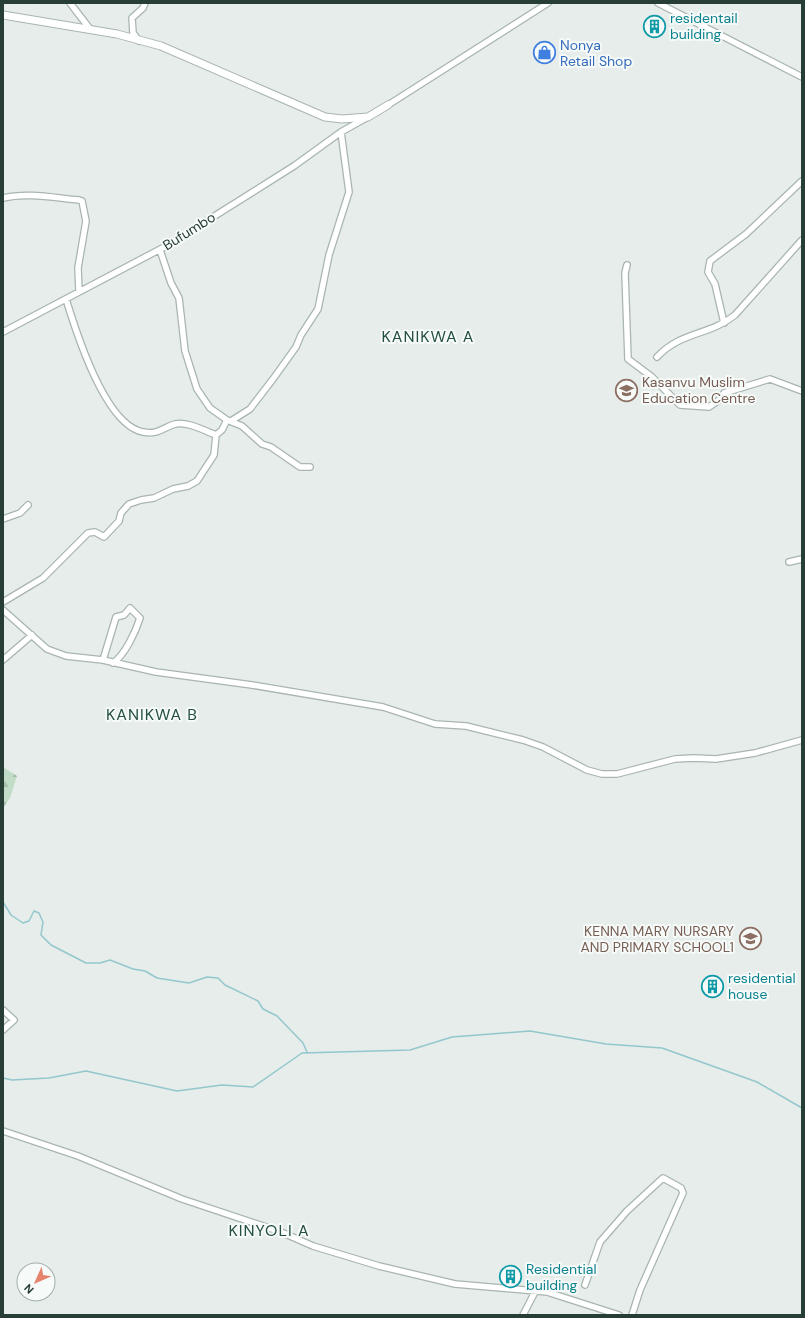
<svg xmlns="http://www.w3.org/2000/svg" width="805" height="1318" viewBox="0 0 805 1318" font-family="'DM Sans',sans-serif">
<defs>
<pattern id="forest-firs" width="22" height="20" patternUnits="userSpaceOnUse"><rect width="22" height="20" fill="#c1dcc7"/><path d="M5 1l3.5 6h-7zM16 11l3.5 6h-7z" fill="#a6beac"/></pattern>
</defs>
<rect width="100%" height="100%" fill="#e6edea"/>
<path fill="url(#forest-firs)" d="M 3,767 L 17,776 L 10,798 L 3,808 Z"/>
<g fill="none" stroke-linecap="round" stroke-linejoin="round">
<path stroke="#94c7cd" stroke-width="1.5" d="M 3,902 L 11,915 L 23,923 L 29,921 L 34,911 L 39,913 L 43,922 L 41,935 L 51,945 L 86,963 L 100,963 L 110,960 L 133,969 L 145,971 L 157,978 L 189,983 L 207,977 L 218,978 L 225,985 L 258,1001 L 263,1009 L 277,1016 L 303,1043 L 307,1052
M 3,1078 L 12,1080 L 49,1078 L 86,1071 L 177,1091 L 222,1085 L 253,1087 L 302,1053 L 410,1050 L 452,1037 L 530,1031 L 606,1044 L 662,1048 L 757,1082 L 802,1108"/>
<defs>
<path id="minor" d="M 70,3 L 90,29
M 658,3 L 802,77
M 139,41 L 133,33 L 132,18 L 143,8 L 145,3
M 388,105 L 548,3
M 3,198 C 27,192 55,198 79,200 L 82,201 L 86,221 L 78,268 L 79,291
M 160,250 L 171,283 L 179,298 L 185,351 L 197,389 L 210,408 L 227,420
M 627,265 L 625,273 L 628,359 L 652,377 L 680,405 L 709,407 L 719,400 L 724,393 L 770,379 L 802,391
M 66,299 C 76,332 105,425 143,432 C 158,435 162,428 175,424 C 187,421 205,431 216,435 L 222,430 L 227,420 L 242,426 L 262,444 L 271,447 L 300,467 L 310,467
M 724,323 L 715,284 L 708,272 L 710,261 L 746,234 L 802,181
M 3,332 L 170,244 L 294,166 L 341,132 L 366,118
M 657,357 C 681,331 709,336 735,315 L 802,240
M 231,421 L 250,409 L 273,379 L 296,347 L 301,335 L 318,309 L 329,255 L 349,192 L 341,132
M 3,519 L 20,513 L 28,505
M 789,562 L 802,559
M 3,602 L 43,578 L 88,533 L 95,532 L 104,537 L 119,521 L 121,513 L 129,504 L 141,500 L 154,498 L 173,489 L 188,486 L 197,481 L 214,455 L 216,435
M 3,610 L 47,649 L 66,656 L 103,660 L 156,672 L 252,685 L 383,707 L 435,724 L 466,726 L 523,740 L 543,747 L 587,770 L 602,774 L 617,774 L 675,759 L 694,758 L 716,759 L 755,753 L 802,740
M 3,660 L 32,635
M 103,660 L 116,617 L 124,615 L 130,608 L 140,618 C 136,631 125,655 113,663
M 3,1010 L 14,1020 L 3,1030
M 3,1131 L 78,1156 L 182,1199 L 281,1232 L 313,1246 L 379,1266 L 455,1284 L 547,1292 L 619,1315
M 585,1285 L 600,1242 L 627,1211 L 663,1178 L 681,1188 L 683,1193 L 640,1290 L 632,1315
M 523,1315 L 536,1290"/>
<path id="tertiary" d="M 3,15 L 117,34 L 161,46 L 325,117 L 342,119 L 368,117 L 388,105"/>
</defs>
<use href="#minor" stroke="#a9b5b0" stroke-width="8"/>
<use href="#tertiary" stroke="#a9b5b0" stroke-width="9"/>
<use href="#minor" stroke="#fff" stroke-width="5.5"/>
<use href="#tertiary" stroke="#fff" stroke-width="7"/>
</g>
<defs>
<symbol id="building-ring" viewBox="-11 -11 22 22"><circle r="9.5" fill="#f6faf8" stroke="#0f9aa8" stroke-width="1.5"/><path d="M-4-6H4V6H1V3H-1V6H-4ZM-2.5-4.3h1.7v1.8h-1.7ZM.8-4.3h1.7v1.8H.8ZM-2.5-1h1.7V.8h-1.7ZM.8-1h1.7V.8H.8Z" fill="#0f9aa8"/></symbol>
<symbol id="shop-ring" viewBox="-11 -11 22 22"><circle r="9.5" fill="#f6faf8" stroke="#3f7fe0" stroke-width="1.5"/><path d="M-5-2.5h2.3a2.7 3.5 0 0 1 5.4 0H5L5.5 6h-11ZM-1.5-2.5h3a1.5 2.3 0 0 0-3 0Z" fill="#3f7fe0"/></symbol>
<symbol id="school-ring" viewBox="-11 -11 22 22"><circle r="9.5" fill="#f6faf8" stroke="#8d6e63" stroke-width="1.5"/><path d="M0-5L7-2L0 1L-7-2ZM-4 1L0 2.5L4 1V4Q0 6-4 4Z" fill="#8d6e63"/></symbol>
</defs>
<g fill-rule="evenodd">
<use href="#building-ring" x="642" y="14" width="25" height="25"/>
<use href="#shop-ring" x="532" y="40" width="25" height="25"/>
<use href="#school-ring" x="614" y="378" width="25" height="25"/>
<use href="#school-ring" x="738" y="926" width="25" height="25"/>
<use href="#building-ring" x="700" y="974" width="25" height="25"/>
<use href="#building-ring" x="498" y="1264" width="25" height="25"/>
</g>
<g text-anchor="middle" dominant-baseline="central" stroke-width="4" stroke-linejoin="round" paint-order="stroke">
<g font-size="14" fill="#0d838f" stroke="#f6faf8" text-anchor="start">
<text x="670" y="18">residentail<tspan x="670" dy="16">building</tspan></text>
<text x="728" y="978">residential<tspan x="728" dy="16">house</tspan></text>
<text x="526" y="1269">Residential<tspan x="526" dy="16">building</tspan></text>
</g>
<g font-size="14" fill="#366cbe" stroke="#f6faf8" text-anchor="start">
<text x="560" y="45">Nonya<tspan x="560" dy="16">Retail Shop</tspan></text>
</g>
<g font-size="14" fill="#263e36" stroke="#f6faf8">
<text transform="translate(189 231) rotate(-32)">Bufumbo</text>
</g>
<g font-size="14" fill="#785e54" stroke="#f6faf8" text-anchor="start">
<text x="642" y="382">Kasanvu Muslim<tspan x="642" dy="16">Education Centre</tspan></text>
<text x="734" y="931" text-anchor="end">KENNA MARY NURSARY<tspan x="734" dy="16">AND PRIMARY SCHOOL1</tspan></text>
</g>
<g font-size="16" letter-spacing="1" fill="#244f42" stroke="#f6faf8">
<text x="428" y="336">KANIKWA A</text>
<text x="152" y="714">KANIKWA B</text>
<text x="269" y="1230">KINYOLI A</text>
</g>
</g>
<rect width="805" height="1318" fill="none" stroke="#263e36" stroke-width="8"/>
<g transform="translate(36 1282) rotate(225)"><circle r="19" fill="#f6faf8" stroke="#a3afaa"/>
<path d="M0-3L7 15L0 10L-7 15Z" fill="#e5836c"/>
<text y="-6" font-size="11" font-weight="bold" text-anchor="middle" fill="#263e36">N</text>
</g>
</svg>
